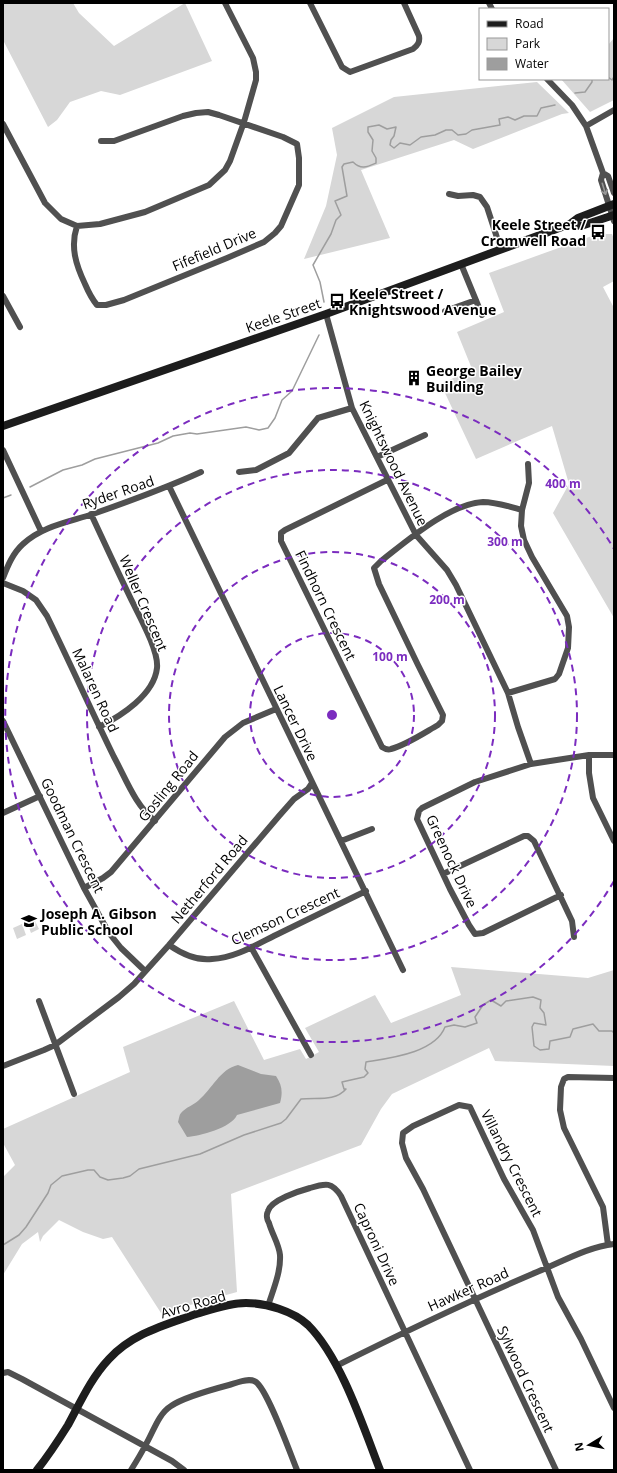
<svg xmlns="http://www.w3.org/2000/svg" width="617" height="1473" viewBox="0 0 617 1473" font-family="'Open Sans',sans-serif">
<rect width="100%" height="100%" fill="#fff"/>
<path fill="#d7d7d7" d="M 3,3 L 73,3 L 79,13 L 114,46 L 185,3 L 212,61 L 120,95 L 101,91 L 70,102 L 57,120 L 48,127 L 3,40 Z
M 614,38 L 614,100 L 590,112 L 561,79 L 608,79 L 608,45 Z
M 537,82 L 569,113 L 562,114 L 473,149 L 454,140 L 361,170 L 390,238 L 304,259 L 326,206 L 337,155 L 332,128 L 394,97 Z
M 603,232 L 606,234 L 612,234 L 614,239 L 614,281 L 603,287 L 614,308 L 614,618 L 553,513 L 569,484 L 552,426 L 476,459 L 445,393 L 443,383 L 472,369 L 457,332 L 504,312 L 489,273 Z
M 32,915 L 39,929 L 31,933 L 25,917 Z
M 22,924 L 26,935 L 17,939 L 13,928 Z
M 451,967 L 588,978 L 614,970 L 614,1066 L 495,1061 L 489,1048 L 392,1094 L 381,1109 L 361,1145 L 231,1194 L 237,1292 L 161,1313 L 112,1237 L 103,1239 L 83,1232 L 59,1220 L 43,1236 L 40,1242 L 38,1232 L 22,1244 L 3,1275 L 3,1177 L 15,1165 L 3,1143 L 3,1129 L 130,1072 L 123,1047 L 234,1001 L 264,1060 L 300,1049 L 306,1059 L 319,1052 L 305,1028 L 375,995 L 391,1023 L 461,995 Z"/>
<path fill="#9e9e9e" d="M 238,1065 L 261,1074 L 276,1076 C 282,1085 283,1092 280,1103 L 237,1115 C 231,1128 200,1136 187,1137 L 178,1122 C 179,1119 179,1115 181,1113 C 186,1107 194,1105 199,1100 C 212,1089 220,1069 238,1065 Z"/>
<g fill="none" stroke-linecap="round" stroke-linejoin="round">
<path stroke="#9e9e9e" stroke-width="1.5" d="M 608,77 L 612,80 L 614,77
M 575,93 L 585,92 L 592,82 L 592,79
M 324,302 L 320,282 L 313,265 L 331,234 L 336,220 L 341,215 L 335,201 L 347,196 L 342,167 L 344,164 L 353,162 C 361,170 367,167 376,163 L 376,158 L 372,151 L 373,140 L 368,132 L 368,127 L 379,125 L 387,129 L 396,127 L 394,136 L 391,140 L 390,145 L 394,148 L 400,143 L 410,145 L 421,137 L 435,135 L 446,130 L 452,130 L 458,135 L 466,134 L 472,130 L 500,125 L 499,119 L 508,117 L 515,120 L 524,116 L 537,116 L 541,108 L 555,105
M 30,487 L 63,470 L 82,465 L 95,459 L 158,443 L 173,436 L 190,433 L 197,434 L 246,427 L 259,430 L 268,428 L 275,418 L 282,400 L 292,391 L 319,335
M 3,498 L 11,495
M 3,1245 L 19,1235 L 26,1227 L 48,1193 L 51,1185 L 62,1176 L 88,1170 L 94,1170 L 100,1177 L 108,1180 L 123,1178 L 130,1176 L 139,1169 L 200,1154 L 244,1135 L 281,1123 L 286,1119 L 301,1099 C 316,1097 335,1102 346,1089 L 344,1089 L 342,1082 L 364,1077 L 368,1073 L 365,1069 L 366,1062 C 390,1058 435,1053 445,1027 L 454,1025 L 465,1027 L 477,1023 L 475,1017 L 483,1005 L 491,1000 L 501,1006 L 506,1001 L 533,997 L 541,1000 L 540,1008 L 544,1013 L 546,1025 L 534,1023 L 532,1027 L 534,1046 L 540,1050 L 549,1049 L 550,1041 L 570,1037 L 573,1029 L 593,1024 L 599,1031 L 612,1031 L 614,1033"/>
<path stroke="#505050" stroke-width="6" d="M 310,3 L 342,67 L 350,72 L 413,49 C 418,45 420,42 419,36 L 404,3
M 489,3 L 492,9
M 547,79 L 572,105 L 586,126 L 603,173 L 601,180 L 614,221
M 3,124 L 45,203 L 61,219 L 77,226 L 100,224 L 145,212 L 209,185 L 225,170 L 230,161 L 244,122 L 256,80 L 256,72 L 253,58 L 225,3
M 586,126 L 614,110
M 603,173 L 608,176 L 614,193
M 449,194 L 458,196 L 473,195 L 480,197 L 487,207 L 501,250
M 77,226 C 70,247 76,265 85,284 C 88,291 92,299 97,305 L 106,305 L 124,300 L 227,258 L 264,242 L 275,233 L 281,226 L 299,185 L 299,158 L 297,144 L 283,137 L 219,115 L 208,112 L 196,113 L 183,116 L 114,141 L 101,141
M 461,264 L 482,315
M 3,296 L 20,327
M 445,311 L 476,300
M 326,314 L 352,408 L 356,416 L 416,535 L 447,570 L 456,585 L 508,693 L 518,727 L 531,764
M 3,450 L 41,531
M 377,457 L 425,435
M 239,472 L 256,470 L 289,453 L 318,418 L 352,408
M 387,480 L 285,530 L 281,533 L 281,541 L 382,747 C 385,749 388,750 391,749 C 406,745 424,733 438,725 L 442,721 L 443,715 L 418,665 L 379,584 L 374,568 L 381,561 C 408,540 449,504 483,502 C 496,502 511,507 522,510
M 169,486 L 403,970
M 91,514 C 104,542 117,570 130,597 C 138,614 159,650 157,668 C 154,695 121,716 99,727
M 3,578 C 8,565 13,553 23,544 C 42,526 69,522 93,514 C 130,501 166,488 201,472
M 3,583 L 23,591 L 36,600 L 47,616 C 70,663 91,710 114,757 C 126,779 135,805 155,821
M 508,693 L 555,679 L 559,674 L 568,648 L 569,627 L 567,616 L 532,557 L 524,540 L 521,526 L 522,510 L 529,483 L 528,464
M 3,721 L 84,888 L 109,933 L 121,948 L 145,971
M 589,755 L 589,773 L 593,798 L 614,841
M 3,813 L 40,796
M 341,841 L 372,829
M 443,874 L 524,836 L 528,836 L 534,841 L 572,921 L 574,937
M 84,888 L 103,878 L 111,872 L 225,737 L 243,723 L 276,709
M 561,895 L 483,933 L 475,934 L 469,925 L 450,889 L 417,819 L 419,811 L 422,808 L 475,782 L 531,764 L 589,755 L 614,755
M 169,945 C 182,954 196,961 212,959 C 236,958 259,943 280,933 C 309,919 337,905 366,891
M 251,947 L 311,1055
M 39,1001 L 74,1094
M 3,1066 L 44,1050 L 55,1045 L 119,997 L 134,984 L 169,945 L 279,816 L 294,799 L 308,789 L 312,783
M 608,1245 L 603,1207 L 564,1128 L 560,1110 L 561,1087 L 564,1079 L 568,1077 L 614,1078
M 268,1306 C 273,1290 281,1272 280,1255 C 279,1244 272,1234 269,1223 C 267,1220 266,1215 268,1211 C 271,1200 299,1191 310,1188 C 326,1183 332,1182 341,1196 L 470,1470
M 336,1366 C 402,1333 469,1301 537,1272 C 562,1262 587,1247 614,1244
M 3,1373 L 8,1372 L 22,1379 L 172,1461 L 184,1470
M 131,1470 C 136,1462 141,1454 145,1446 C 153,1433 158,1414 171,1406 C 184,1397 214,1389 229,1385 C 236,1383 249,1377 256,1382 C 268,1391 290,1453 297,1470
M 556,1470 L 423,1189 L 406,1158 L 402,1143 L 403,1133 L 413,1126 L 459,1105 L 470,1107 L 504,1179 L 533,1230 L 558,1297 L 581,1339 L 614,1408"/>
<path stroke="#1d1d1d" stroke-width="8" d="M 570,224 L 581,226 L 614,215
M 3,426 L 326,314 L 570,224 L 578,218 L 614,204
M 37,1470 C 48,1456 58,1441 68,1425 C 80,1403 91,1378 109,1359 C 132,1334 162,1326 193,1315 C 210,1310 228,1303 246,1303 C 266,1303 293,1311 308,1325 C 341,1358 363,1426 380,1470"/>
</g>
<defs><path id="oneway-shaft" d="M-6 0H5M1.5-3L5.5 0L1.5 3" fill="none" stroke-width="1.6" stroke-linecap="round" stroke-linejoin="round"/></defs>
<use stroke="#969696" href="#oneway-shaft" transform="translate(604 189) rotate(73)"/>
<g fill="none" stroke="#7b2cbf" stroke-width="2" stroke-dasharray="7 5">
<circle cx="332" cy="715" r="82"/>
<circle cx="332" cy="715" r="163"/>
<circle cx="332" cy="715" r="245"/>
<path d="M614 881A327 327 0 1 1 614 549"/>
</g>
<defs>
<symbol id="bus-bare" viewBox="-9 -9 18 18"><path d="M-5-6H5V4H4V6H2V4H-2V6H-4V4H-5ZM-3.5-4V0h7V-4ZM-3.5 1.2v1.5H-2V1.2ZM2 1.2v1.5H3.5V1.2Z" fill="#000" stroke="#fff" stroke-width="2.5" paint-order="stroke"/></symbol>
<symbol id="building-bare" viewBox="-9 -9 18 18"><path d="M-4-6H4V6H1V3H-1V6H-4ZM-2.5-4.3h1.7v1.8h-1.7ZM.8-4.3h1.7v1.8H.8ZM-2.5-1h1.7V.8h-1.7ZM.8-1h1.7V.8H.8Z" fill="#000" stroke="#fff" stroke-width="2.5" paint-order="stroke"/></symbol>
<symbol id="school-bare" viewBox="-9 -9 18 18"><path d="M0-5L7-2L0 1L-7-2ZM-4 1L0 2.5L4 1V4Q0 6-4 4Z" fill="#000" stroke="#fff" stroke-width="2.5" paint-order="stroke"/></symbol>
</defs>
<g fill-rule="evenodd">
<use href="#bus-bare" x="587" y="221" width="22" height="22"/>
<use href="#bus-bare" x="326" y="290" width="22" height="22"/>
<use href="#building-bare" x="403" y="367" width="22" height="22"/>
<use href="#school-bare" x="18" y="910" width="22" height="22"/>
</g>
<g text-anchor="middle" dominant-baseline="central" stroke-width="3" stroke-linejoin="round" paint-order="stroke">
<g font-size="14" font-weight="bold" fill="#000" stroke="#fff" text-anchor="start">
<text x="586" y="224" text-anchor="end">Keele Street /<tspan x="586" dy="16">Cromwell Road</tspan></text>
<text x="349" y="293">Keele Street /<tspan x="349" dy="16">Knightswood Avenue</tspan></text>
<text x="426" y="370">George Bailey<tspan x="426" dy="16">Building</tspan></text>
<text x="41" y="913">Joseph A. Gibson<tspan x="41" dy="16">Public School</tspan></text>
</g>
<g font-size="14" fill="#000" stroke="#fff">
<text transform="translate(214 249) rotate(-23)">Fifefield Drive</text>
<text transform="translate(283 315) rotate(-19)">Keele Street</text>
<text transform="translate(394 463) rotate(64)">Knightswood Avenue</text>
<text transform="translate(118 492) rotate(-19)">Ryder Road</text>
<text transform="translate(144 603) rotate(67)">Weller Crescent</text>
<text transform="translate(326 605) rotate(64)">Findhorn Crescent</text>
<text transform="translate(96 690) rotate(65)">Malaren Road</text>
<text transform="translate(296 723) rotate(64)">Lancer Drive</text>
<text transform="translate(168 786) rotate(-51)">Gosling Road</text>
<text transform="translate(73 835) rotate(64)">Goodman Crescent</text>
<text transform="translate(452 861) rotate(65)">Greenock Drive</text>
<text transform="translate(209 879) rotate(-50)">Netherford Road</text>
<text transform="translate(285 916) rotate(-25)">Clemson Crescent</text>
<text transform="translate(512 1163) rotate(63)">Villandry Crescent</text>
<text transform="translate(377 1244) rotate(65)">Caproni Drive</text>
<text transform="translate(468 1289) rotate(-24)">Hawker Road</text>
<text transform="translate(193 1304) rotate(-16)">Avro Road</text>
<text transform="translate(526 1379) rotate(65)">Sylwood Crescent</text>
</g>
</g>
<circle cx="332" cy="715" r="6" fill="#7b2cbf" stroke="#fff" stroke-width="2"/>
<g font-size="12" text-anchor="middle" font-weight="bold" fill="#7b2cbf" stroke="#fff" stroke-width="3" stroke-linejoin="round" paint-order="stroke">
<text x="563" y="488">400 m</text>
<text x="505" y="546">300 m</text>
<text x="447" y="604">200 m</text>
<text x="390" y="661">100 m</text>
</g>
<rect width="617" height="1473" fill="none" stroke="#000000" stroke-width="8"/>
<rect x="479" y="8" width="130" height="72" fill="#ffffff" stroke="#999999"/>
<rect x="487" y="21" width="20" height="6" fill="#1d1d1d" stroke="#999999"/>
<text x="515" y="28" font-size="12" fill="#000000">Road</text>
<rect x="487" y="38" width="20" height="12" fill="#d7d7d7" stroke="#999999"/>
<text x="515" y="48" font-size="12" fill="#000000">Park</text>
<rect x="487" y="58" width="20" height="12" fill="#9e9e9e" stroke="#999999"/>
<text x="515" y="68" font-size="12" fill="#000000">Water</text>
<g transform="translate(589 1445) rotate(260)" stroke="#ffffff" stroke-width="3" paint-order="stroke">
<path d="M0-3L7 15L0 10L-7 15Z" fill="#000000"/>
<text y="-6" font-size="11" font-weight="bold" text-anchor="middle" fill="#000000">N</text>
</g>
</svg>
